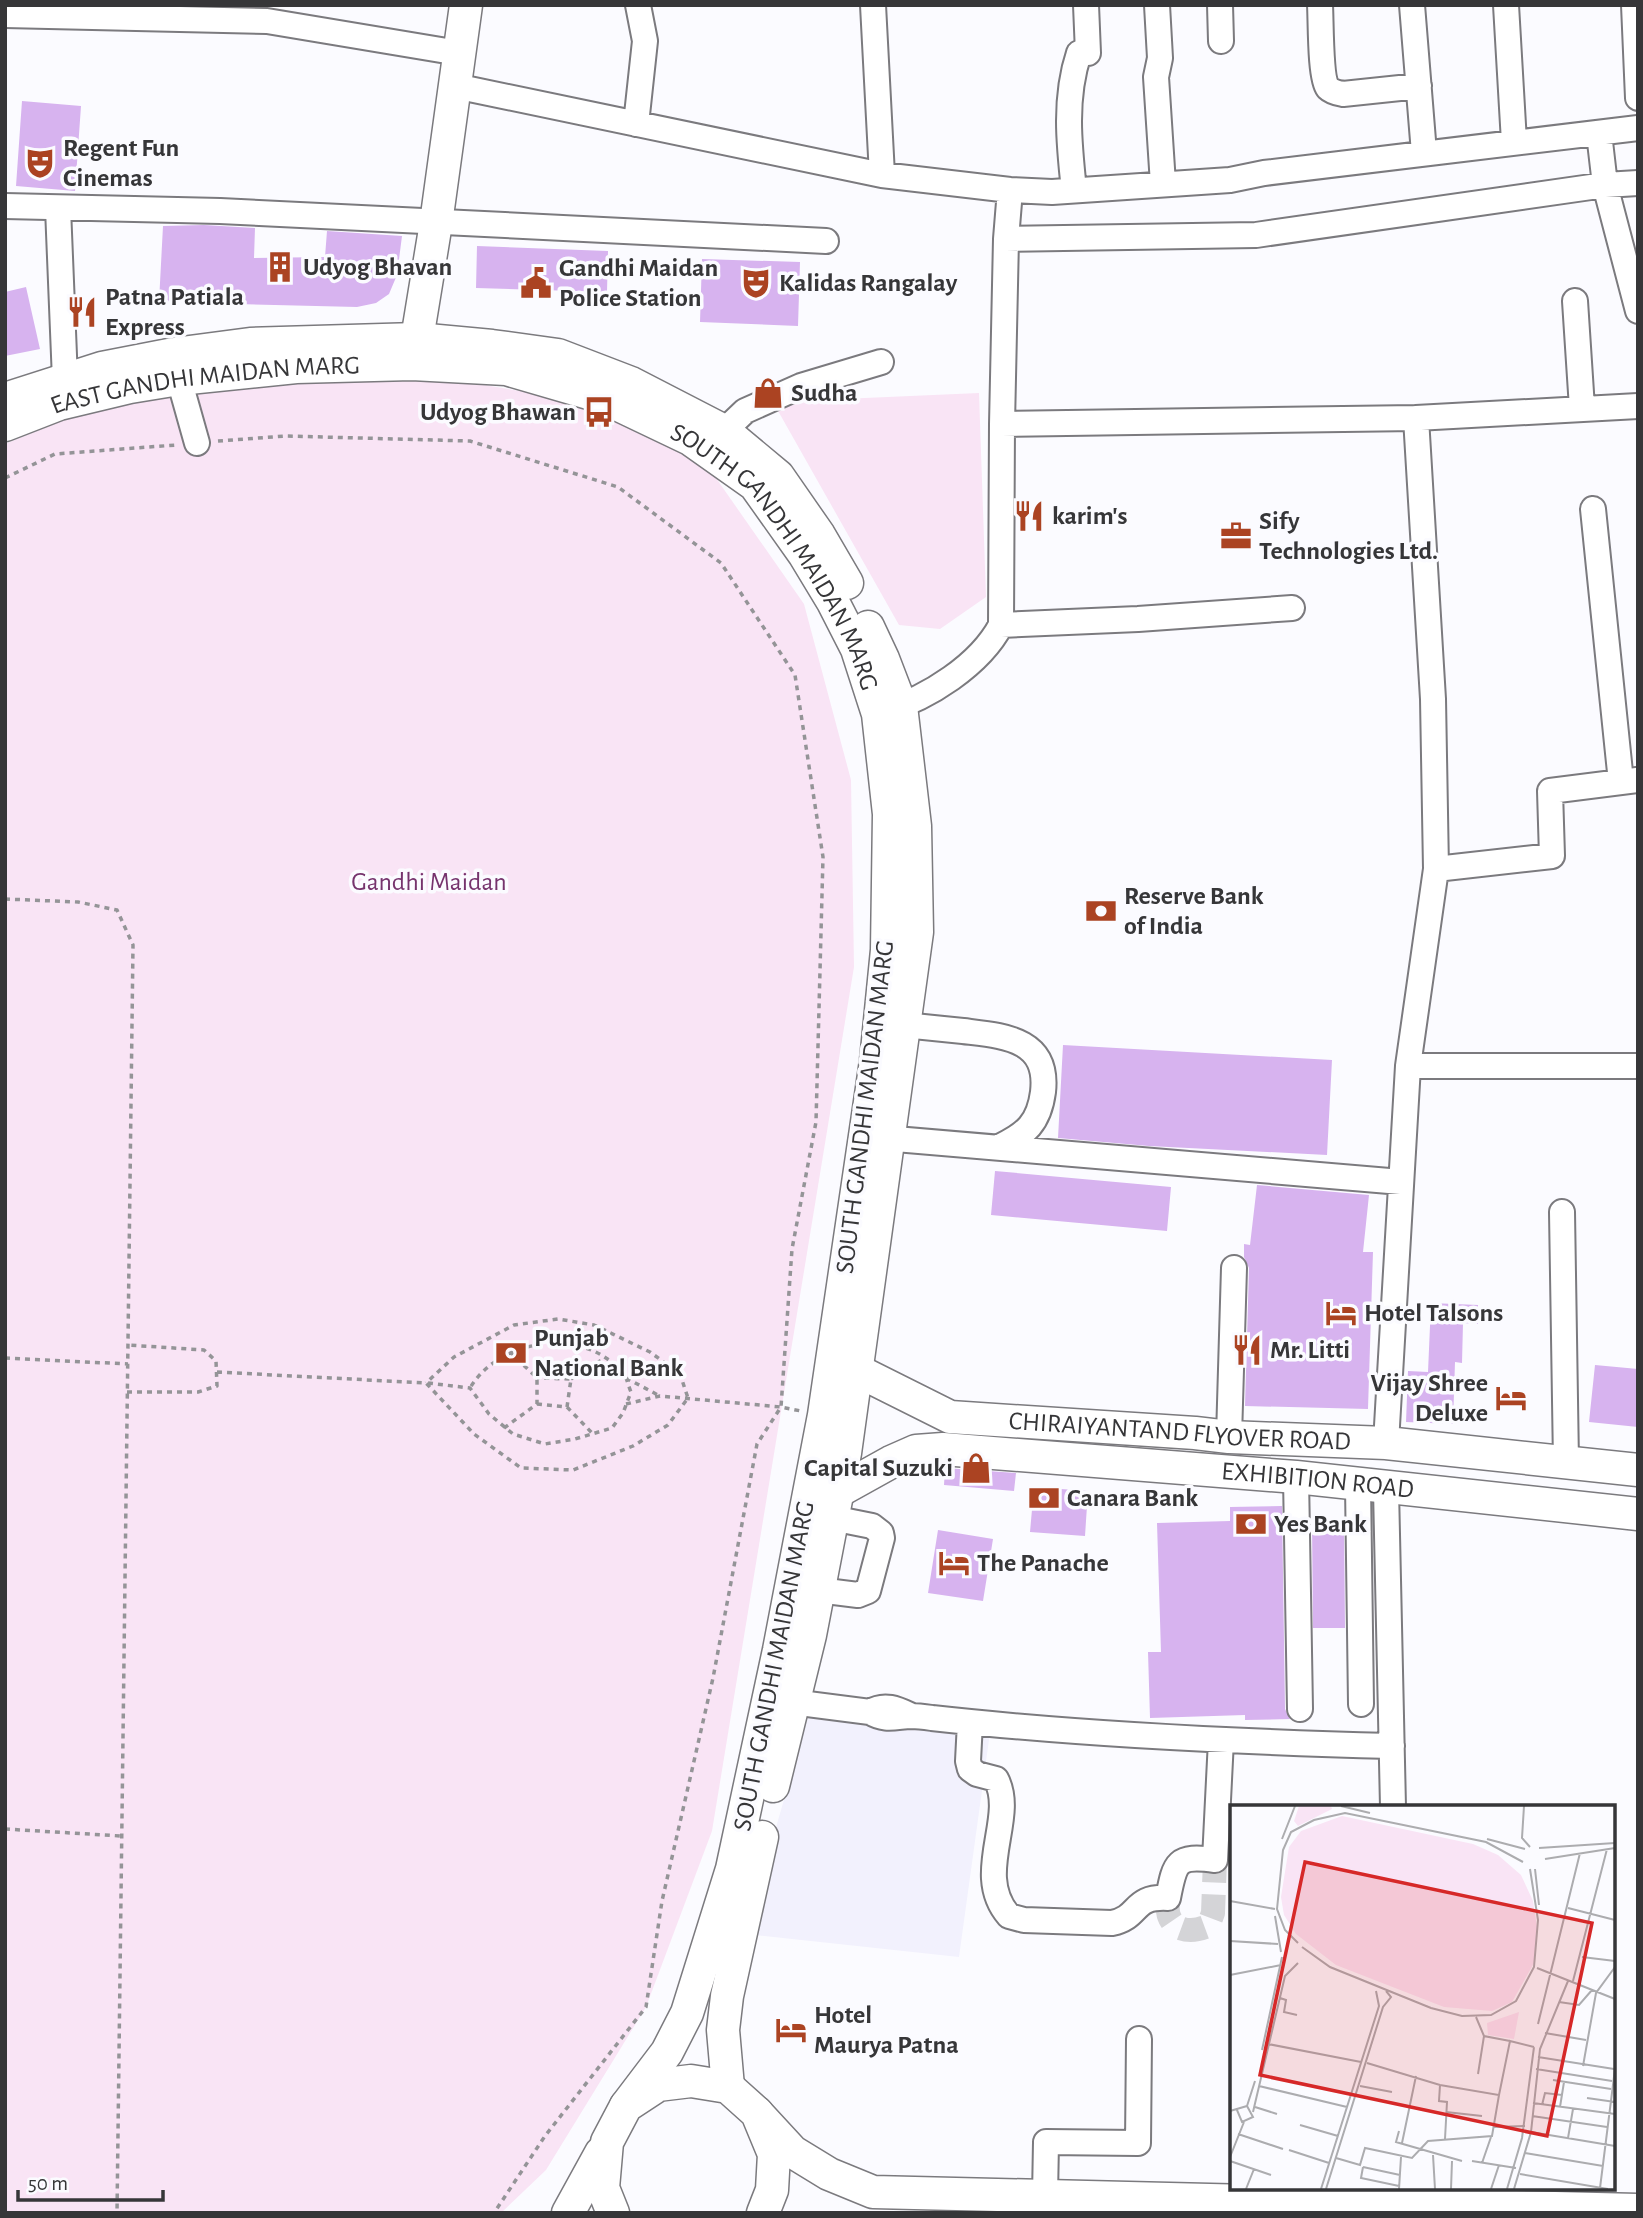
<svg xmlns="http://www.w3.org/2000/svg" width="1643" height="2218" viewBox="0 0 1643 2218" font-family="'Alegreya Sans',sans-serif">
<rect width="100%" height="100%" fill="#fbfbff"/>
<path fill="#f2f1fd" d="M 815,1693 L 992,1718 L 959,1957 L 745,1934 Z"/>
<path fill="#f9e4f5" d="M 384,368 L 579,401 L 709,468 L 804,604 L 851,780 L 854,967 L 712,1831 L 646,2007 L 546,2170 L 501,2213 L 5,2213 L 5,444 L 116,399 Z
M 979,393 L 986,597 L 940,629 L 899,625 L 773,402 Z"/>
<path fill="#d7b3ef" d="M 22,101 L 81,106 L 75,191 L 16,186 Z
M 204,225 L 255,228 L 254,258 L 325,257 L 327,231 L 402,236 L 397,275 L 389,294 L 376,303 L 357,307 L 159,302 L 163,226 Z
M 477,246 L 608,251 L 607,292 L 476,288 Z
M 702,259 L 800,262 L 798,326 L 700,322 Z
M 26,287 L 40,349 L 5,356 L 5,292 Z
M 1063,1045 L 1332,1060 L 1327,1155 L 1149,1146 L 1058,1138 Z
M 995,1171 L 1171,1187 L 1167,1231 L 991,1215 Z
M 1257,1185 L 1369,1195 L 1363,1252 L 1373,1252 L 1368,1409 L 1245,1406 L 1249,1268 L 1244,1257 L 1244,1244 L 1250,1245 Z
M 1431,1303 L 1478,1305 L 1478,1324 L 1463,1323 L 1462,1363 L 1455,1362 L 1453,1424 L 1406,1422 L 1408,1371 L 1428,1372 Z
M 1595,1365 L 1638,1369 L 1638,1427 L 1589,1422 Z
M 945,1468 L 1016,1473 L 1014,1491 L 944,1485 Z
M 1034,1487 L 1088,1491 L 1085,1536 L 1030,1532 Z
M 1282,1506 L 1285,1709 L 1290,1719 L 1245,1720 L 1245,1715 L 1150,1718 L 1148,1652 L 1161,1652 L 1157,1523 L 1230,1521 L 1230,1507 Z
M 1312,1523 L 1344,1523 L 1345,1628 L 1313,1628 Z
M 938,1530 L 993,1539 L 983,1601 L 928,1593 Z"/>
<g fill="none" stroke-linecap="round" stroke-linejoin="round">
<path stroke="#d4d4d7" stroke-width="24" stroke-dasharray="24 12" stroke-linecap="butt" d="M 1168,1898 C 1168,1903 1167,1911 1169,1916 C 1175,1933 1195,1932 1208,1926 L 1213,1913 L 1215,1860"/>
<defs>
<path id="minor" d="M 873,5 L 882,175
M 1157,5 L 1160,58 L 1156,77 L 1163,184
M 1220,5 L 1221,41
M 1320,5 C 1321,21 1320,78 1328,88 C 1332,92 1338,93 1343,94 L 1419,86
M 1412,5 L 1424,153
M 1506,5 L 1514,142
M 1634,5 L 1638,98
M 5,15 L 267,21 L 459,53
M 455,86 L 882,175 L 1010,190 L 1052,192 L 1230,180 L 1264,173 L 1638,128
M 636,124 L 645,41 L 638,5
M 1599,133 L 1605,185 L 1638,311
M 1010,190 L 1006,239 L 1002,424 L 1416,418
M 1074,190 C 1069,144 1064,98 1079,53 L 1088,53 L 1086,5
M 5,206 L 220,211 L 826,241
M 58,208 L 65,380
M 1006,239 L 1256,235 L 1605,185 L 1638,183
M 1575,301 L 1582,408
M 179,379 L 197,443
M 717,447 L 724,431 L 745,411 L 801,386 L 881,362
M 1593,509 L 1621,782
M 1001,625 L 1138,619 L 1292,608
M 885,711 C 928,698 980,665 1001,625 L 1002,424
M 1436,869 L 1552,856 L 1550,791 L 1637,780
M 904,1025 C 923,1027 943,1029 963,1031 C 1003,1036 1049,1038 1043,1092 C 1039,1123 1026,1134 999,1147
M 1408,1066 L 1638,1066
M 872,1137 L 1401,1182
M 1562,1212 L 1566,1462
M 1229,1437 L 1234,1268
M 1386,1443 L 1408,1066 L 1436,869 L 1433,699 L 1416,418 L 1638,406
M 1296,1477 L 1300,1709
M 1358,1485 L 1361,1704
M 1386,1489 L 1393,1807
M 818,1590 L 858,1595 L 868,1591 L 882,1538 L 881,1533 L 872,1526 L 832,1518
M 792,1702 L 870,1712
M 912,1716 C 897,1709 885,1703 870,1712 C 885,1721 894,1717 911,1716 C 918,1716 925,1717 932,1718 C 1085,1735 1239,1742 1392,1746
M 970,1722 L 968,1761 L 970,1769 L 977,1774 L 996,1779 C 1017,1818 972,1874 1009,1916 L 1024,1920 L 1112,1923 C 1141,1917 1131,1896 1168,1898 C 1175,1862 1176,1855 1215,1860 L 1221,1740
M 1045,2196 L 1046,2142 L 1138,2143 L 1139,2039"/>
<g id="major">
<path d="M 417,339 L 436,223 L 466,5"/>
<path d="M 5,399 L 102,368 L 174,354 L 250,344 L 417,339 L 492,346 L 558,355 L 631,383 L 724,431 L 778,476 L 819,535 L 847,583"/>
<path id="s1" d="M 5,425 L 59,404 L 130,387 L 179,379 L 296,367 L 412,364 L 506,369 L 602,397 L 690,439 L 755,485 L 804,554 L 833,602 L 857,649 L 878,714 L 889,814 L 887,950 L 876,1061 L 824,1415 L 779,1650 L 732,1869 L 687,2013 L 667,2052 L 626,2106"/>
<path id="s2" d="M 845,1385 L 856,1370 L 950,1417 L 1195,1433 L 1229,1437 L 1386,1443 L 1638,1470"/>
<path id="s3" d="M 837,1492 L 891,1462 L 916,1451 L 943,1449 L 1296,1477 L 1638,1514"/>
<path d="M 773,1786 L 810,1635 L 845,1453 L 917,932 L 915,826 L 901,706 L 883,659 L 868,627"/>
<path d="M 728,2087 L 723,2030 L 727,1996 L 762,1837"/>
<path d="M 757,2113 L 793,2152 L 829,2174 L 873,2192 L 1638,2210"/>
<path d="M 568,2213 L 601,2153"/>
<path d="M 613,2213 L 603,2188 L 607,2142 L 626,2106 L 658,2085 L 691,2081 L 728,2087 L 757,2113 L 774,2154 L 772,2190 L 763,2213"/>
</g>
</defs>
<use href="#minor" stroke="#7b7a7e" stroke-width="28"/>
<use href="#major" stroke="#7b7a7e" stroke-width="35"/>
<path stroke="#949497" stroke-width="3.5" stroke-dasharray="5 5" stroke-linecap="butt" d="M 218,441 L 286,436 L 470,441 L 618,487 L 721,563 L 795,675 L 823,857 L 816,1122 L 792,1249 L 781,1407 L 757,1444 L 713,1678 L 662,1901 L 646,2007 L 545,2136 L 494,2213
M 5,478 L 55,454 L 176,445
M 5,899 L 78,902 L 117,910 L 133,945 L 117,2213
M 5,1358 L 128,1364
M 217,1372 L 426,1383 L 474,1434 L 521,1468 L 573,1470 L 633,1446 L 668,1425 L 688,1398 L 680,1374 L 650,1352 L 594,1325 L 558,1319 L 514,1325 L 454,1357 L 426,1383
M 626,1378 L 658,1395
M 571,1379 L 605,1358
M 428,1383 L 470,1388 L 489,1414 L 513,1434 L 545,1444 L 575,1439 L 612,1428 L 623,1413 L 631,1392 C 628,1385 627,1378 623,1372 C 619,1366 612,1362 606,1358 C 564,1329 495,1345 470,1388
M 127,1392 L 198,1392 L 217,1386 L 216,1361 L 204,1350 L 128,1345
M 537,1404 L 567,1407 L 571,1379 L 537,1378
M 626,1404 L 660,1396 L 781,1407 L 801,1411
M 567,1407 L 593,1434
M 504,1428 L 537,1404 L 537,1378 L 511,1353
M 5,1829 L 121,1836"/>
<use href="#minor" stroke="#fff" stroke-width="24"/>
<use href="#major" stroke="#fff" stroke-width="32"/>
</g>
<defs>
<symbol id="theatre-bare" viewBox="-9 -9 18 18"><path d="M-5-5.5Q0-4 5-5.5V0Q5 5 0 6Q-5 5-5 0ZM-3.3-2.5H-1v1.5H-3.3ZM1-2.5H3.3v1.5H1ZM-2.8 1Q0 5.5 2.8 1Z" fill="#ab4322" stroke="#fbfbff" stroke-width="2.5" paint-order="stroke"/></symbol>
<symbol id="building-bare" viewBox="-9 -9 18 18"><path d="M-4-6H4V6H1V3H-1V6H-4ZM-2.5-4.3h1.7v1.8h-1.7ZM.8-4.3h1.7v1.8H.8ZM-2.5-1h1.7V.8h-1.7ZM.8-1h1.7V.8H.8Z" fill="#ab4322" stroke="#fbfbff" stroke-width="2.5" paint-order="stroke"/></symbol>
<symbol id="civic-bare" viewBox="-9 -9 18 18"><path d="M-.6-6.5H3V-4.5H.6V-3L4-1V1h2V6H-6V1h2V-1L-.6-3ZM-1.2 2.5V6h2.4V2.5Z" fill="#ab4322" stroke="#fbfbff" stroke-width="2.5" paint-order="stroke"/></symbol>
<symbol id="restaurant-bare" viewBox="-9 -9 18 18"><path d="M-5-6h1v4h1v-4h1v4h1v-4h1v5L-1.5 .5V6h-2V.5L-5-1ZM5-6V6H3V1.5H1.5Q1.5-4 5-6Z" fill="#ab4322" stroke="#fbfbff" stroke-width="2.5" paint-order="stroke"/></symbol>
<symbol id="shop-bare" viewBox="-9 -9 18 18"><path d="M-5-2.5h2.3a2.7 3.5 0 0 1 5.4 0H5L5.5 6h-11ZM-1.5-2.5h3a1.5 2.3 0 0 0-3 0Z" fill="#ab4322" stroke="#fbfbff" stroke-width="2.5" paint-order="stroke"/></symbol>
<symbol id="bus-bare" viewBox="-9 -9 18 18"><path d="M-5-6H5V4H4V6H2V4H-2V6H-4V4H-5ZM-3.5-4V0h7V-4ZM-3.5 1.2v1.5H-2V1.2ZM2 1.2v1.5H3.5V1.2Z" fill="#ab4322" stroke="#fbfbff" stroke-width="2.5" paint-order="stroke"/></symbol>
<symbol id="office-bare" viewBox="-9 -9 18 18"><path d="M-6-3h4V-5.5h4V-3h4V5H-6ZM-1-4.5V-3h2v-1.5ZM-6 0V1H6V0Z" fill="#ab4322" stroke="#fbfbff" stroke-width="2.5" paint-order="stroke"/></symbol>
<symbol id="bank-bare" viewBox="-9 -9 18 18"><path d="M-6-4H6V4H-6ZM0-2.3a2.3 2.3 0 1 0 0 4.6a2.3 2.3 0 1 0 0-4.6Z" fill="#ab4322" stroke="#fbfbff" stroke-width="2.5" paint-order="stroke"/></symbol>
<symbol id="hotel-bare" viewBox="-9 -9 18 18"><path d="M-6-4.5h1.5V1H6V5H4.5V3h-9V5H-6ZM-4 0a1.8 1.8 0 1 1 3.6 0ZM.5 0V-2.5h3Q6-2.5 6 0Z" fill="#ab4322" stroke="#fbfbff" stroke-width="2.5" paint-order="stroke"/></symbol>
</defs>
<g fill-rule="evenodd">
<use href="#theatre-bare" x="18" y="141" width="44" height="44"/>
<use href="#building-bare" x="258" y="245" width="44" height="44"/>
<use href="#civic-bare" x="514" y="261" width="44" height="44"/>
<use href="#theatre-bare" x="734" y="261" width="44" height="44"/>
<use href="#restaurant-bare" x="60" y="290" width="44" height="44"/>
<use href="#shop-bare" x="746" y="371" width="44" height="44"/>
<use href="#bus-bare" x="577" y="390" width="44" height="44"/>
<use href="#restaurant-bare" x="1007" y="494" width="44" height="44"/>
<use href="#office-bare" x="1214" y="514" width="44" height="44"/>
<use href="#bank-bare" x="1079" y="889" width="44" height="44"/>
<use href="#hotel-bare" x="1319" y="1291" width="44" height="44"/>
<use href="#restaurant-bare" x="1225" y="1328" width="44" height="44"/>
<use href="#bank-bare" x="489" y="1331" width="44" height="44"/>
<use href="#hotel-bare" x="1489" y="1376" width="44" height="44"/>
<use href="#shop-bare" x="954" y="1446" width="44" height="44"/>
<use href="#bank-bare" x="1022" y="1476" width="44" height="44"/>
<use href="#bank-bare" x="1229" y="1502" width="44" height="44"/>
<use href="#hotel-bare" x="932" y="1541" width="44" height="44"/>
<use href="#hotel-bare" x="769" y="2008" width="44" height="44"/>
</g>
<g text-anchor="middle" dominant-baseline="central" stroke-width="7" stroke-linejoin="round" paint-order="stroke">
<g font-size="26" font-weight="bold" fill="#363638" stroke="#fbfbff" text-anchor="start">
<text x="63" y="148">Regent Fun<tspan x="63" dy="30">Cinemas</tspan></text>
<text x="303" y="267">Udyog Bhavan</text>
<text x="559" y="268">Gandhi Maidan<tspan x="559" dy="30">Police Station</tspan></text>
<text x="779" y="283">Kalidas Rangalay</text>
<text x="105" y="297">Patna Patiala<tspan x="105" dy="30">Express</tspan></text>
<text x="791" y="393">Sudha</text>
<text x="576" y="412" text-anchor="end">Udyog Bhawan</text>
<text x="1052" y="516">karim's</text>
<text x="1259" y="521">Sify<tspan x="1259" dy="30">Technologies Ltd.</tspan></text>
<text x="1124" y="896">Reserve Bank<tspan x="1124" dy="30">of India</tspan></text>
<text x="1364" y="1313">Hotel Talsons</text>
<text x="534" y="1338">Punjab<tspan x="534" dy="30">National Bank</tspan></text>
<text x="1270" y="1350">Mr. Litti</text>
<text x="1488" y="1383" text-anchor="end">Vijay Shree<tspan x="1488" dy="30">Deluxe</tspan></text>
<text x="953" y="1468" text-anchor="end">Capital Suzuki</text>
<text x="1067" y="1498">Canara Bank</text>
<text x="1274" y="1524">Yes Bank</text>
<text x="977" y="1563">The Panache</text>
<text x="814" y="2015">Hotel<tspan x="814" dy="30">Maurya Patna</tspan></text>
</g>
<g font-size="26" fill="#363638" stroke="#fbfbff">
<text stroke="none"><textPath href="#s1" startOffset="206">EAST GANDHI MAIDAN MARG</textPath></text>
<text stroke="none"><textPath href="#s1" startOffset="854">SOUTH GANDHI MAIDAN MARG</textPath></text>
<text transform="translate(865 1107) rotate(-83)">SOUTH GANDHI MAIDAN MARG</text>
<text stroke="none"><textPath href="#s2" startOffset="354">CHIRAIYANTAND FLYOVER ROAD</textPath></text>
<text stroke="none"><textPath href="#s3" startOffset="492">EXHIBITION ROAD</textPath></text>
<text transform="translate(774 1666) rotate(-79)">SOUTH GANDHI MAIDAN MARG</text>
</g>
<g font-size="26" fill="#76336d" stroke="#fbfbff">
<text x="429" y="882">Gandhi Maidan</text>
</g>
</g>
<g transform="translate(1230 1805)">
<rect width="385" height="385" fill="#fbfbff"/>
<path d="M 69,1 L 101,1 L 102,4 L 68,21 L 64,16 ZM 112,11 L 243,39 L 268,50 L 291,70 L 303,96 L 307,122 L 304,158 L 282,197 L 262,206 L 214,202 L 106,160 L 66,129 L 54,110 L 51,92 L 59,42 L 71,26 ZM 289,207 L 284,234 L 258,230 L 257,218 Z" fill="#f9e4f5"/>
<path fill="none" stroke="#acacaf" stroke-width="2" d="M 111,1 L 140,8M 294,1 L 292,33 L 300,42M 52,34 L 65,1M 257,34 L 295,44M 309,43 L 385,38M 315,54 L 385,43M 305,64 L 309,100M 0,96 L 45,104M 338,103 L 385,115M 45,111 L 51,147M 0,136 L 48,139M 68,138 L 55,125 L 47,104 L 53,45 L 61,27 L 84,15 L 115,8 L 256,37 L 293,57M 72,142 L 100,162 L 201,203 L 232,211 L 261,210 L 286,196 L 304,162 L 308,115 L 300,64M 352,152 L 385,156M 307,163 L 385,194M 0,170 L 51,160M 343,176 L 377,44M 50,193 L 56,195 L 54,207 L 67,210M 329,197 L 349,200 L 362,185M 246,212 L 254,231 L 280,236M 308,219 L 350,48M 315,228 L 356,235M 38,239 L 131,257M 32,245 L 52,152M 308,252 L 384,264M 353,261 L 366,188 L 385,162M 306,264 L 382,276M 248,269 L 254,231M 323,275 L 381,284M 210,280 L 209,296 L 217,297 L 215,334M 29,281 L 117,302M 130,281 L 162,287M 269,290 L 280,236 L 304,242M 357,293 L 385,297M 303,298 L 385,309M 312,300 L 315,288 L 332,290M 17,301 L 25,276M 25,302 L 47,309M 330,302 L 334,277M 0,306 L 17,301 L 23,312 L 12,317 L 7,305M 23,307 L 55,171 L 68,158M 216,307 L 252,311M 302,311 L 377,322M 70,320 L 108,331M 264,322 L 295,321M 169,326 L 166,337 L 232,356M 301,327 L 385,341M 8,329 L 53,344M 338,333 L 343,304M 172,338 L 186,271M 59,345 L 99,358M 295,348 L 373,361M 203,350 L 205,384M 0,352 L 14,317M 106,353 L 130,360 L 135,343 L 182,353 L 198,336 L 262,331 L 269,290 L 210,280 L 137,258M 0,356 L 41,370M 242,356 L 286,363M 252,358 L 261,332M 133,362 L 131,373 L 169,381M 133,362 L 170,370M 290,369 L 378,384M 370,383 L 385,264M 16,384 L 24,364M 91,384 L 149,201 L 146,186M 96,384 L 153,202 L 161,192 L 156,186M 169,384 L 171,352M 221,384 L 222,356M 261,384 L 269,360M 277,384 L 292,333 L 304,242M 284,384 L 301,327 L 310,244 L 338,176"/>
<path fill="#d62828" fill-opacity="0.15" stroke="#d62828" stroke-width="3.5" d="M 75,57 L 362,118 L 317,331 L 30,270 Z"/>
<rect width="385" height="385" fill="none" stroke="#363638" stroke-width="3.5"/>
</g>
<rect width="1643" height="2218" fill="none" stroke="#363638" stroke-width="14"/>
<path d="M18 2190v10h145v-10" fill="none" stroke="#363638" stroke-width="3.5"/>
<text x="28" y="2190" font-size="21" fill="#363638" stroke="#fbfbff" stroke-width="5" paint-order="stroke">50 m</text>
</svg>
